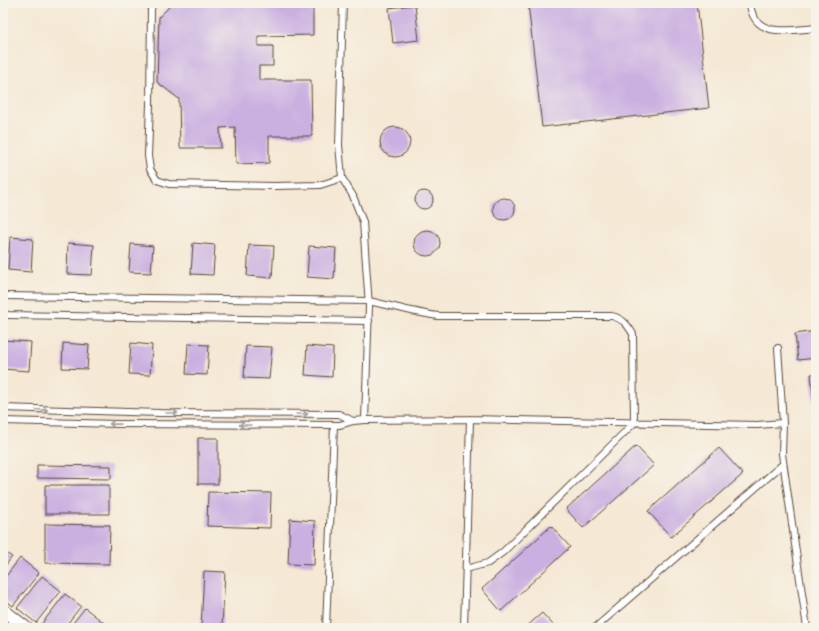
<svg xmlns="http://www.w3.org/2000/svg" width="819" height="631" viewBox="0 0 819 631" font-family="Delius,sans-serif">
<rect width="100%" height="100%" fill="#f7f3e8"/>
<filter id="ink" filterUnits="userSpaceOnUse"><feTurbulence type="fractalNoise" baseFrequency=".025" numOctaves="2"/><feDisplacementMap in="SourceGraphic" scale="8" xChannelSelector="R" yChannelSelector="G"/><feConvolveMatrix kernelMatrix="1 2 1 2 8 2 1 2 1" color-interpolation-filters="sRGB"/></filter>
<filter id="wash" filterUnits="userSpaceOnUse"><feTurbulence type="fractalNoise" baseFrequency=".012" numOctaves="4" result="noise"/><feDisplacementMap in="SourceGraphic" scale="16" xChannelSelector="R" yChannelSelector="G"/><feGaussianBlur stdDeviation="0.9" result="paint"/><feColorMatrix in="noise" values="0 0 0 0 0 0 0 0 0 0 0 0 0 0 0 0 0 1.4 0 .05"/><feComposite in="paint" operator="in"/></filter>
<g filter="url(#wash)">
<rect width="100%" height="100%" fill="#f5e8d4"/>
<g id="blocks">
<path fill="#cab0e1" d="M 173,3 L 313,3 L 313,35 L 258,36 L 258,46 L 273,46 L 273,66 L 259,66 L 259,80 L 311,80 L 312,136 L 269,136 L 269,163 L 236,164 L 235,127 L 220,128 L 221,148 L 180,148 L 179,99 L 157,82 L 159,17 Z
M 528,3 L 697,3 L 709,108 L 542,127 Z
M 415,5 L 419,40 L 393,43 L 389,8 Z
M380 142a15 15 0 1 1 30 0a15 15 0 1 1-30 0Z
M415 200a9 9 0 1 1 18 0a9 9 0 1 1-18 0Z
M493 209a11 11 0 1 1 22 0a11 11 0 1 1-22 0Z
M414 243a13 13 0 1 1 26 0a13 13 0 1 1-26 0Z
M 10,237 L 33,239 L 31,272 L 8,270 Z
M 68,243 L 94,245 L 92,275 L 67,274 Z
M 193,243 L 215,245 L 213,275 L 191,274 Z
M 131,244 L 153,246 L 151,273 L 129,272 Z
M 249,245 L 274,246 L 272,278 L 247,276 Z
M 309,246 L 336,248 L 334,279 L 307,277 Z
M 816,331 L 816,358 L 798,360 L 795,334 Z
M 3,340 L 31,342 L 29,371 L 3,369 Z
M 63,343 L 89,345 L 87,369 L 62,368 Z
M 131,343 L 152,345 L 150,375 L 129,374 Z
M 188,344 L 209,345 L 207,375 L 186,374 Z
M 246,346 L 272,347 L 269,379 L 244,378 Z
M 307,346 L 333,348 L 332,377 L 305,375 Z
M 811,374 L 816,374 L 816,420 L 815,420 Z
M 198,438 L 218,438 L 218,484 L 198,484 Z
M 636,446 L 654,465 L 583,528 L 566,509 Z
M 719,448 L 743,474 L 671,537 L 648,511 Z
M 37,465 L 111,466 L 111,479 L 37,478 Z
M 45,485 L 109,485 L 109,514 L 45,514 Z
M 208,492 L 271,493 L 270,528 L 207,526 Z
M 290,519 L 315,521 L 314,565 L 288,564 Z
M 45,524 L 110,525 L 109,564 L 45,563 Z
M 551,526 L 570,547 L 501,611 L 482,589 Z
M 3,551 L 12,557 L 3,569 Z
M 20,558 L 39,573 L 13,606 L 3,598 L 3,580 Z
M 204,571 L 225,572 L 222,628 L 201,628 Z
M 42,576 L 61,591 L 36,623 L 17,608 Z
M 65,594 L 81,606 L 64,628 L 43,628 L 40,626 Z
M 85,608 L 104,623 L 100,628 L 69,628 Z
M 542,613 L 556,628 L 525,628 Z
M 108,623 L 115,628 L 104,628 Z"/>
</g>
</g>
<g filter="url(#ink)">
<use href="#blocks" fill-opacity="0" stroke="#574639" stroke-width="1"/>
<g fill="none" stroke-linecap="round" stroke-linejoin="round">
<defs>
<path id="lane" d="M 153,3 L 151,9 L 150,105 L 148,156 L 150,169 L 157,180 L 169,184 L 275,186 L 320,185 L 342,178
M 343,3 L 339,145 L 342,178 L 353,196 L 363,222 L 369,306 L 365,420
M 750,3 C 753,39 790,30 816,28
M 3,296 L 369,301 C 392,306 415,313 438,316 L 612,316 C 623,319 627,324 633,334 L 634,423 L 503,552 L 488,563 L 466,569
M 3,314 L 8,315 L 369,321
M 778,348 L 783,423
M 3,408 L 160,413 L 339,414 L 353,421
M 3,421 L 118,424 L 340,425 L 353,421 L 365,420 L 470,419 L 757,425 L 783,423 L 782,454 L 807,628
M 326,628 L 334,425
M 464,628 L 470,419
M 595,628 L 783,464"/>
<path id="street" d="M 3,610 L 26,628"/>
</defs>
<use href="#lane" stroke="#574639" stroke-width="8"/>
<use href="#street" stroke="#574639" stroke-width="14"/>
<use href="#lane" stroke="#fff" stroke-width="6"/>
<use href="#street" stroke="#fff" stroke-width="12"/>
</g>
<defs><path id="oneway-shaft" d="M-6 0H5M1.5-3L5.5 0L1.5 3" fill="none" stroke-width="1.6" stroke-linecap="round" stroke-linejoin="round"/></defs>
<g stroke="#a79f9a">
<use href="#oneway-shaft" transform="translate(42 410) rotate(2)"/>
<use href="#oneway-shaft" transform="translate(172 413)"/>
<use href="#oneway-shaft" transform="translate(302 414)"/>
<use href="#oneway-shaft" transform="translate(115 424) rotate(-179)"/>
<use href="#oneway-shaft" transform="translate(245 425) rotate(-180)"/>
</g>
</g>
<rect width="819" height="631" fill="none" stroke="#f7f3e8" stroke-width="16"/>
</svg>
